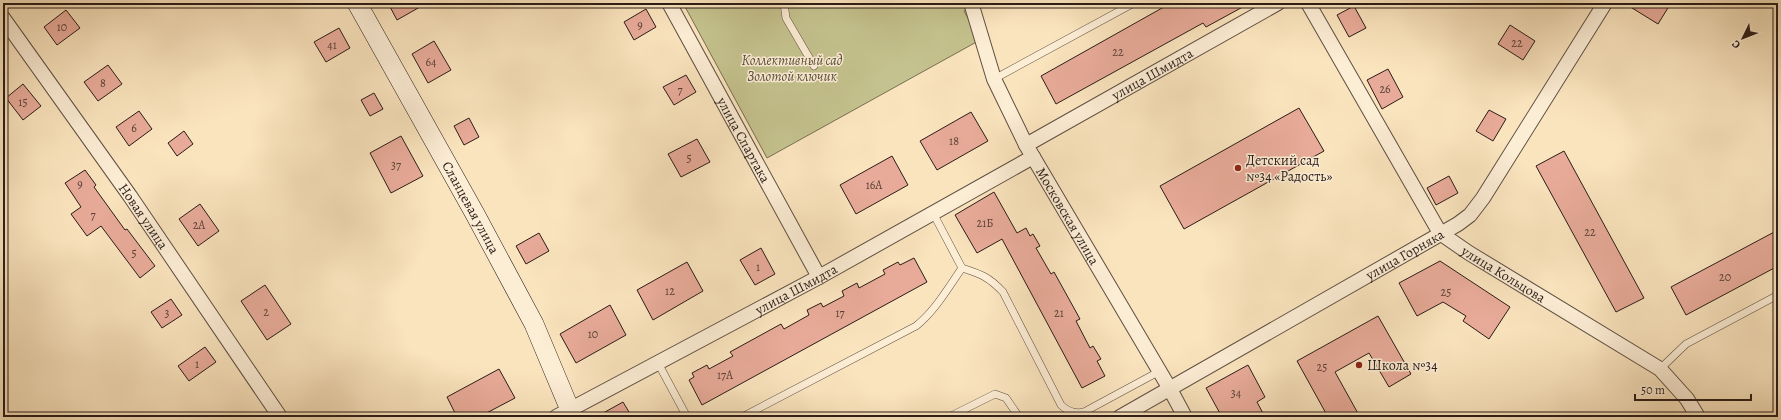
<svg xmlns="http://www.w3.org/2000/svg" width="1781" height="420" viewBox="0 0 1781 420" font-family="Alegreya,serif">
<rect width="100%" height="100%" fill="#fae4be"/>
<filter id="stains"><feTurbulence type="fractalNoise" baseFrequency=".005" numOctaves="4"/><feColorMatrix values="0 0 0 0 .2 0 0 0 0 .09 0 0 0 0 .02 0 0 0 .5 -.17"/></filter>
<radialGradient id="worn" r=".72"><stop offset=".6" stop-color="#630" stop-opacity="0"/><stop offset="1" stop-color="#630" stop-opacity=".3"/></radialGradient>
<path fill="#c4c28e" stroke="#776f52" d="M 683,3 L 977,3 L 964,11 L 980,40 L 767,158 Z"/>
<path fill="#e8ab99" stroke="#2a1c17" d="M 388,3 L 427,3 L 397,20 Z
M 1171,3 L 1250,3 L 1206,27 L 1203,23 L 1056,104 L 1041,76 Z
M 1624,3 L 1671,3 L 1658,24 Z
M 1354,6 L 1366,28 L 1349,37 L 1337,15 Z
M 646,9 L 656,27 L 634,40 L 624,22 Z
M 66,10 L 80,28 L 57,45 L 44,27 Z
M 1510,25 L 1535,41 L 1523,60 L 1498,44 Z
M 339,28 L 350,48 L 326,62 L 314,42 Z
M 434,41 L 451,70 L 428,83 L 412,54 Z
M 108,65 L 122,84 L 98,101 L 84,82 Z
M 1388,69 L 1403,97 L 1382,109 L 1367,80 Z
M 686,75 L 696,92 L 674,105 L 663,87 Z
M 23,84 L 41,106 L 23,120 L 6,98 Z
M 374,93 L 383,109 L 370,116 L 361,100 Z
M 1299,108 L 1324,151 L 1184,229 L 1160,186 Z
M 1489,110 L 1506,119 L 1493,141 L 1476,131 Z
M 139,111 L 152,129 L 129,146 L 116,127 Z
M 971,112 L 988,141 L 937,170 L 920,141 Z
M 469,118 L 479,137 L 464,145 L 454,126 Z
M 184,131 L 193,144 L 177,156 L 168,143 Z
M 401,136 L 423,176 L 391,193 L 370,153 Z
M 697,139 L 710,162 L 681,177 L 668,154 Z
M 1564,151 L 1644,298 L 1616,312 L 1536,166 Z
M 892,156 L 908,185 L 856,214 L 840,185 Z
M 85,170 L 96,185 L 94,187 L 125,230 L 127,229 L 155,266 L 140,278 L 101,226 L 87,236 L 71,214 L 81,207 L 65,183 Z
M 1449,176 L 1458,193 L 1436,205 L 1427,188 Z
M 994,192 L 1017,233 L 1026,228 L 1030,236 L 1033,234 L 1040,246 L 1036,248 L 1051,274 L 1054,272 L 1080,319 L 1076,321 L 1090,348 L 1093,346 L 1101,359 L 1097,361 L 1105,376 L 1082,388 L 1002,239 L 977,253 L 955,215 Z
M 200,204 L 219,231 L 198,246 L 179,219 Z
M 1778,230 L 1778,266 L 1686,315 L 1671,287 Z
M 539,233 L 549,251 L 526,264 L 516,246 Z
M 761,248 L 775,274 L 755,285 L 740,260 Z
M 914,258 L 927,282 L 702,405 L 689,380 L 694,377 L 692,373 L 707,365 L 709,369 L 733,356 L 730,352 L 781,324 L 784,329 L 809,315 L 807,310 L 821,303 L 823,307 L 844,296 L 842,291 L 857,283 L 859,288 L 885,274 L 883,270 L 898,262 L 900,265 Z
M 1440,261 L 1510,307 L 1489,339 L 1463,321 L 1466,316 L 1443,302 L 1417,316 L 1399,283 Z
M 687,262 L 703,291 L 653,320 L 637,290 Z
M 265,285 L 291,324 L 267,340 L 241,301 Z
M 171,299 L 182,315 L 162,328 L 151,312 Z
M 610,305 L 626,335 L 576,363 L 560,334 Z
M 1378,316 L 1411,374 L 1389,387 L 1369,353 L 1335,372 L 1360,417 L 1328,417 L 1297,361 Z
M 205,347 L 216,362 L 189,381 L 178,366 Z
M 1248,365 L 1265,397 L 1257,402 L 1265,417 L 1222,417 L 1206,388 Z
M 499,369 L 515,398 L 479,417 L 457,417 L 447,397 Z
M 623,402 L 632,417 L 596,417 Z"/>
<g fill="none" stroke-linecap="round" stroke-linejoin="round">
<defs>
<path id="lane" d="M 784,3 L 786,18 L 814,66
M 994,79 L 1134,3
M 933,213 L 962,268 C 981,274 989,277 1003,292 L 1061,405 C 1068,412 1075,414 1084,412 L 1160,371
M 658,363 L 687,417
M 1660,369 L 1686,344 L 1778,295
M 742,417 L 916,326 C 935,311 948,288 962,268
M 949,417 L 995,394 L 1006,398 L 1019,417"/>
<g id="street">
<path id="s1" d="M 669,3 L 819,277"/>
<path id="s2" d="M 1308,3 L 1440,233 L 1469,253 L 1660,369 L 1687,399 L 1698,417"/>
<path id="s3" d="M 972,6 L 994,79 L 1026,145 L 1170,389 L 1185,417"/>
<path id="s4" d="M 3,18 L 130,196 L 280,417"/>
<path id="s5" d="M 1026,145 L 1278,3"/>
<path id="s6" d="M 556,417 L 819,277 L 1033,157"/>
<path id="s7" d="M 1120,417 L 1458,224 L 1470,215 L 1483,198 L 1605,3"/>
</g>
<g id="secondary">
<path id="s8" d="M 357,3 L 475,214 L 534,324 L 573,417"/>
</g>
</defs>
<use href="#lane" stroke="#5e4e41" stroke-width="8"/>
<use href="#street" stroke="#5e4e41" stroke-width="16"/>
<use href="#secondary" stroke="#2a1c17" stroke-width="20"/>
<use href="#lane" stroke="#fcedd5" stroke-width="7"/>
<use href="#street" stroke="#fcedd5" stroke-width="14"/>
<use href="#secondary" stroke="#fcedd5" stroke-width="19"/>
</g>
<g fill="#8f2418" stroke="#fcedd5" stroke-width="1.5">
<circle cx="1238" cy="168" r="4"/>
<circle cx="1359" cy="365" r="4"/>
</g>
<g text-anchor="middle" dominant-baseline="central" stroke-width="3" stroke-linejoin="round" paint-order="stroke">
<g font-size="12" fill="#5a4038">
<text x="640" y="25">9</text>
<text x="62" y="27">10</text>
<text x="1517" y="43">22</text>
<text x="332" y="45">41</text>
<text x="1118" y="52">22</text>
<text x="431" y="62">64</text>
<text x="103" y="83">8</text>
<text x="1385" y="89">26</text>
<text x="680" y="90">7</text>
<text x="23" y="102">15</text>
<text x="134" y="128">6</text>
<text x="954" y="141">18</text>
<text x="689" y="158">5</text>
<text x="396" y="165">37</text>
<text x="80" y="184">9</text>
<text x="874" y="185">16А</text>
<text x="93" y="215">7</text>
<text x="985" y="223">21Б</text>
<text x="199" y="225">2А</text>
<text x="1590" y="232">22</text>
<text x="134" y="253">5</text>
<text x="758" y="267">1</text>
<text x="1725" y="277">20</text>
<text x="670" y="291">12</text>
<text x="1446" y="292">25</text>
<text x="266" y="312">2</text>
<text x="167" y="313">3</text>
<text x="840" y="313">17</text>
<text x="1059" y="313">21</text>
<text x="593" y="334">10</text>
<text x="197" y="364">1</text>
<text x="1322" y="367">25</text>
<text x="725" y="375">17А</text>
<text x="1236" y="393">34</text>
</g>
<g font-size="14" font-style="italic" fill="#584e3b" stroke="#fcedd5">
<text x="792" y="60">Коллективный сад<tspan x="792" dy="16">Золотой ключик</tspan></text>
</g>
<g font-size="14" fill="#2a1c17" stroke="#fcedd5">
<text stroke="none"><textPath href="#s5" startOffset="145">улица Шмидта</textPath></text>
<text stroke="none"><textPath href="#s1" startOffset="156">улица Спартака</textPath></text>
<text stroke="none"><textPath href="#s8" startOffset="234">Сланцевая улица</textPath></text>
<text stroke="none"><textPath href="#s4" startOffset="243">Новая улица</textPath></text>
<text stroke="none"><textPath href="#s3" startOffset="232">Московская улица</textPath></text>
<text stroke="none"><textPath href="#s7" startOffset="328">улица Горняка</textPath></text>
<text stroke="none"><textPath href="#s2" startOffset="341">улица Кольцова</textPath></text>
<text stroke="none"><textPath href="#s6" startOffset="272">улица Шмидта</textPath></text>
</g>
<g font-size="14" fill="#2a1c17" stroke="#fcedd5" text-anchor="start">
<text x="1246" y="160">Детский сад<tspan x="1246" dy="16">№34 «Радость»</tspan></text>
<text x="1367" y="365">Школа №34</text>
</g>
</g>
<rect width="1781" height="420" fill="none" stroke="#fae4be" stroke-width="16"/>
<rect x="4" y="4" width="1773" height="412" fill="none" stroke="#2a1c17" stroke-width="2"/>
<rect x="8" y="8" width="1765" height="404" fill="none" stroke="#2a1c17"/>
<g transform="translate(1743 38) rotate(227)" stroke="#fcedd5" stroke-width="3" paint-order="stroke">
<path d="M0-3L7 15L0 10L-7 15Z" fill="#2a1c17"/>
<text y="-6" font-size="11" font-weight="bold" text-anchor="middle" fill="#2a1c17">С</text>
</g>
<path d="M1635 394v6h116v-6" fill="none" stroke="#2a1c17" stroke-width="2"/>
<text x="1641" y="394" font-size="12" fill="#2a1c17" stroke="#fcedd5" stroke-width="3" paint-order="stroke">50 m</text>
<rect width="100%" height="100%" filter="url(#stains)"/>
<rect width="100%" height="100%" fill="url(#worn)"/>
</svg>
